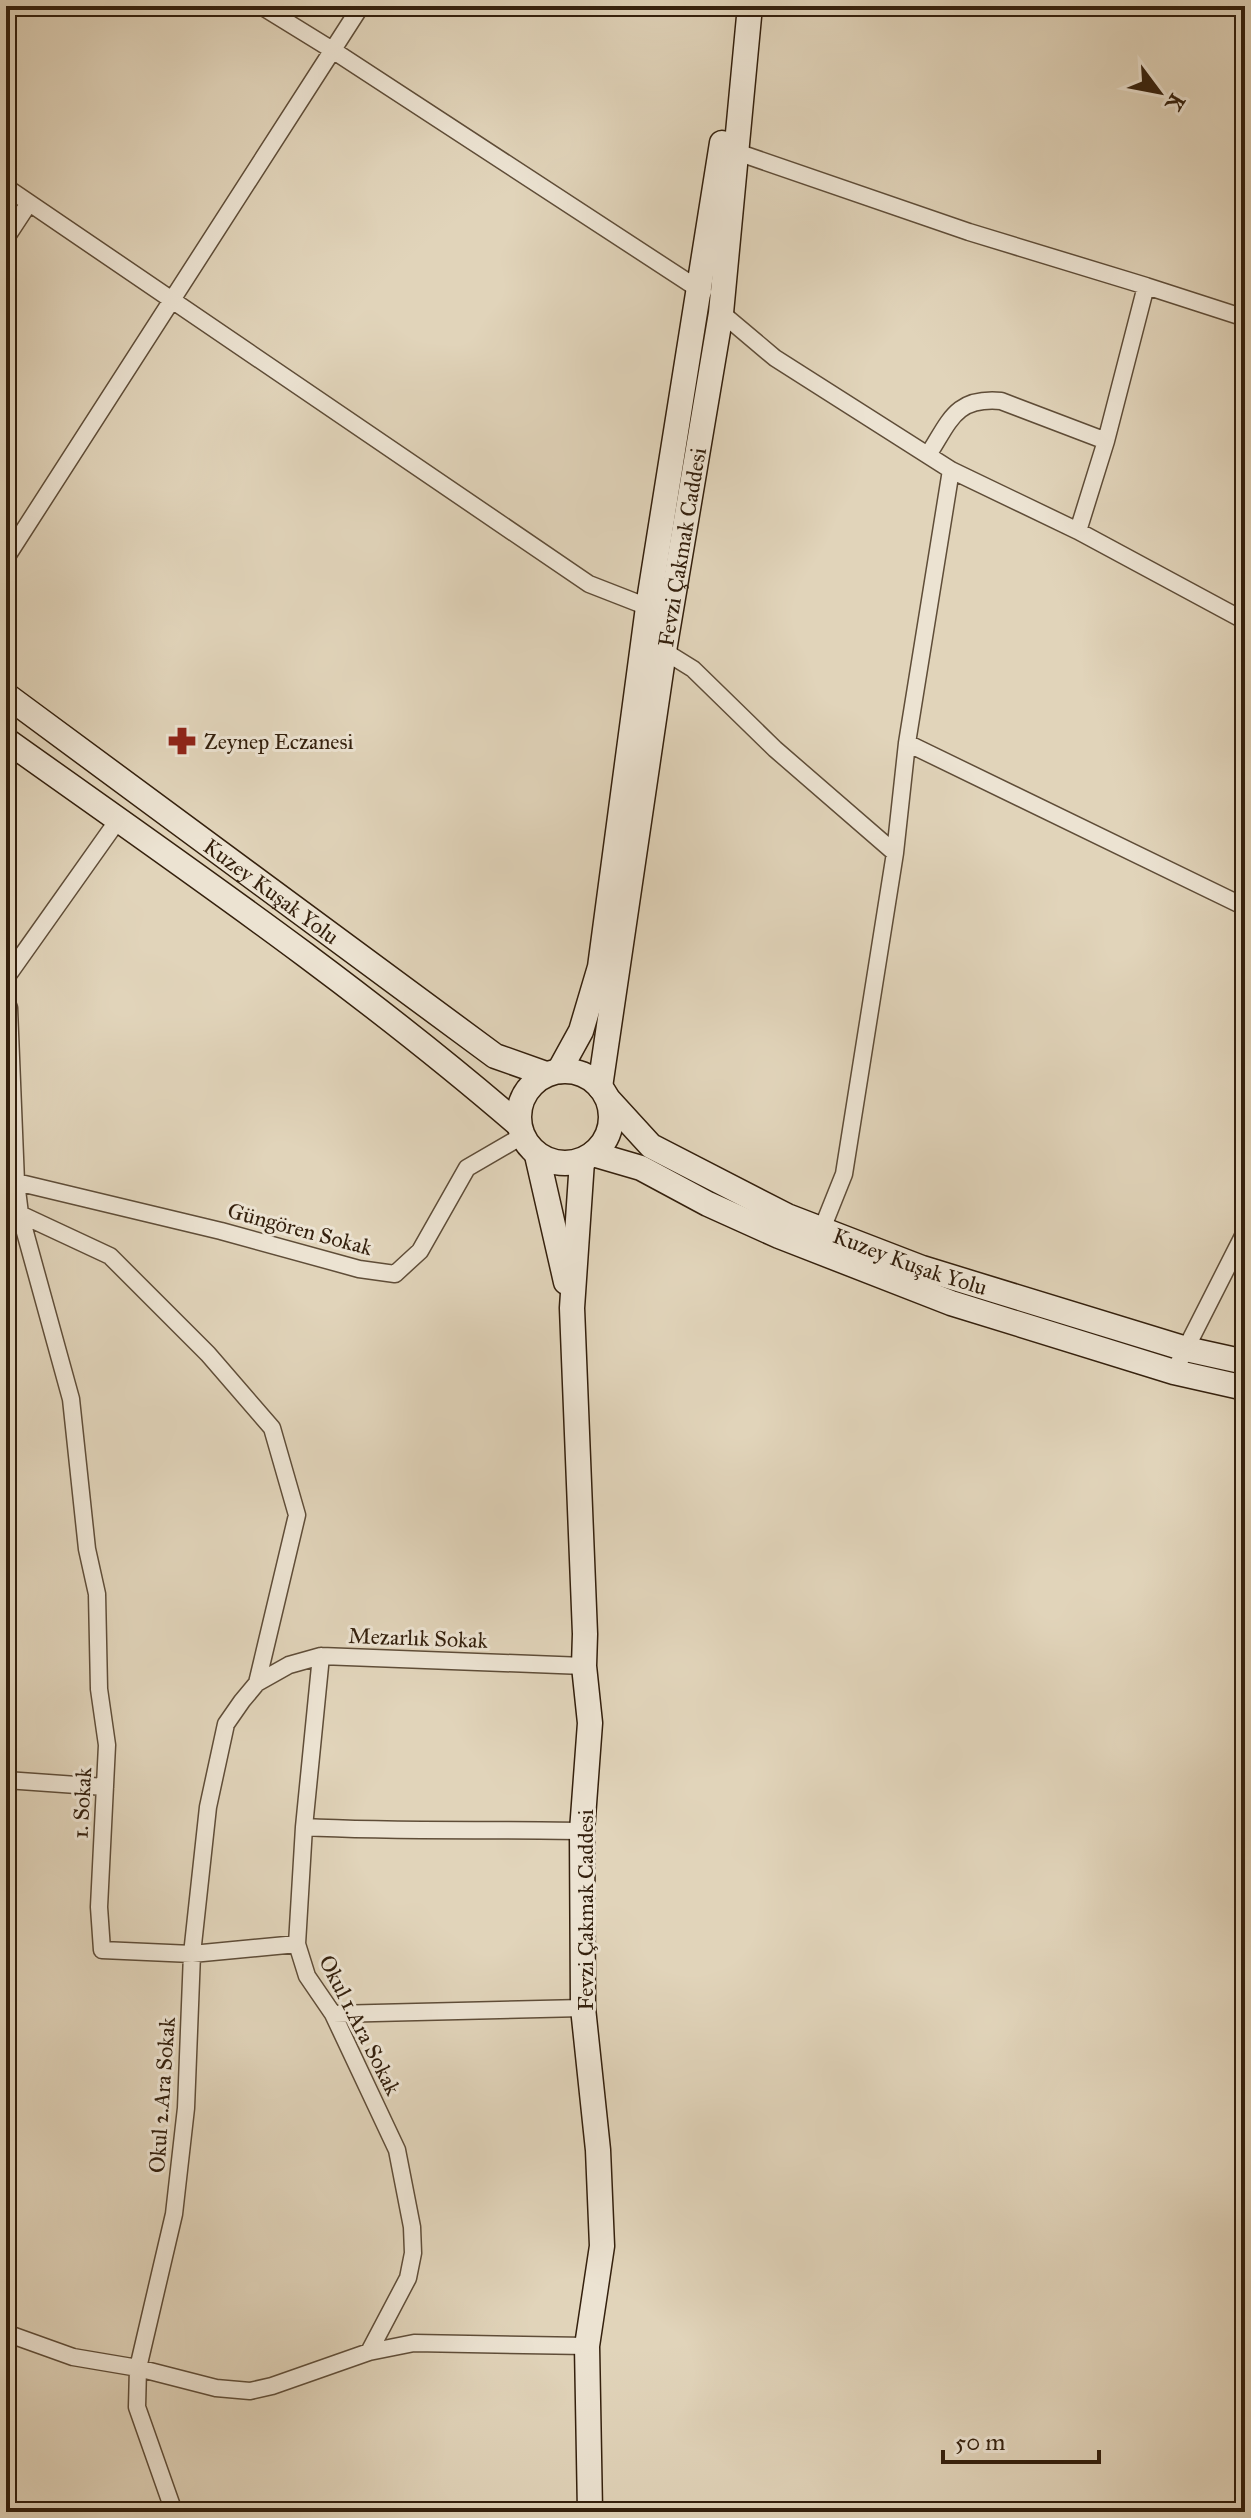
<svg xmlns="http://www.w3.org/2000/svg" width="1251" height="2518" viewBox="0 0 1251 2518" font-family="'IM FELL Great Primer',serif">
<rect width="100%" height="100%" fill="#e1d4ba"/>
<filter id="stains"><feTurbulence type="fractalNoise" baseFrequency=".0025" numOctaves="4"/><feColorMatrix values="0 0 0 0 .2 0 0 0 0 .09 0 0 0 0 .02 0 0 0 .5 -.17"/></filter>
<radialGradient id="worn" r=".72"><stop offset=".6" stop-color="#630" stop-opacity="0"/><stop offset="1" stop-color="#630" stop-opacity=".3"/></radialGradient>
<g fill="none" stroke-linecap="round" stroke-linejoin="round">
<defs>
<path id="street" d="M 261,6 L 334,51 L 703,292
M 728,149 L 969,232 L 1146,286 L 1106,441 L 1078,531
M 6,187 L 589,584 L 648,607
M 6,238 L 29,203
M 1146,286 L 1245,318
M 718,310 L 775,358 L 951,470 L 1078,531 L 1245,621
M 928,455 C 950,421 955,397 1001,401 L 1106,441
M 6,558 L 361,6
M 664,651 L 693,669 L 775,749 L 895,853
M 907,743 L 1245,907
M 6,978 L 118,820
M 6,1000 L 9,1008 L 16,1182 L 20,1214 L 71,1399 L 87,1549 L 97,1594 L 99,1689 L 107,1745 L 99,1907 L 102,1950 L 192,1954 L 297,1944
M 8,1180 L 221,1231 L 359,1269 L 395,1274 L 420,1251 L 467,1168 L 522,1136
M 20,1214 L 110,1256 L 208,1354 L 272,1428 L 297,1515 L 257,1683
M 822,1229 L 844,1174 L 895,853 L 907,743 L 951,470
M 1174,1372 L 1245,1232
M 321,1656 L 304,1827 L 297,1944 L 307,1976 L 333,2014 L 397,2150 L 412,2227 L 413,2253 L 408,2278 L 369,2352
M 6,1780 L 105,1787
M 304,1827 C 397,1832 489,1829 582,1831
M 333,2014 L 583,2008
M 6,2333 L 73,2357 L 138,2368 L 216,2388 L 250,2391 L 272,2386 L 369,2352 L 414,2343 L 587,2346
M 174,2512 L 137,2407 L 138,2368 L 174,2214 L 186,2108 L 192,1954 L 208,1807 L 226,1724 L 242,1701 L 257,1683 L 289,1665 L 321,1656 L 584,1666"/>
<g id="secondary">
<path id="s1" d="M 6,695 L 495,1056 L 546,1074"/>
<path d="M 6,740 C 180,864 357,985 519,1125"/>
<circle cx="565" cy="1117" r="46"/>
<path d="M 559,1071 L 581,1031 L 600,967 L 648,607 L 722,143"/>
<path id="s2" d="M 600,1087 L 664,651 L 721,313 L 750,6"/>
<path id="s3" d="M 608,1099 L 651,1146 L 787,1216 L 922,1268 L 1186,1349 L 1245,1362"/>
<path d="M 593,1154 L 641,1168 L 708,1204 L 779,1236 L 951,1303 L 1174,1372 L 1245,1388"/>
<path d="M 537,1155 L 566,1282"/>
<path d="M 582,1161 L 572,1308 L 585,1634 L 584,1666 L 590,1723 L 582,1831 L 583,2008 L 598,2150 L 602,2246 L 587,2346 L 590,2512"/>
</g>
</defs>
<use href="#street" stroke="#5f4d38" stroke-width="19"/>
<use href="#secondary" stroke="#34200d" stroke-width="27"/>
<use href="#street" stroke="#ece3d2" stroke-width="16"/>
<use href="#secondary" stroke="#ece3d2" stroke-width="24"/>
</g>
<defs>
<symbol id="pharmacy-bare" viewBox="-9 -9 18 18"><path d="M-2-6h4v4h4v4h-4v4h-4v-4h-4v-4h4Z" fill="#8f2418" stroke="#ece3d2" stroke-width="2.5" paint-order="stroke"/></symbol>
</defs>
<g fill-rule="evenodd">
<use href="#pharmacy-bare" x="162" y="721" width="40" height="40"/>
</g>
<g text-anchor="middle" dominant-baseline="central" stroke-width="6" stroke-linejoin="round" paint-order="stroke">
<g font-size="22" fill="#34200d" stroke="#ece3d2">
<text stroke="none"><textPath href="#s2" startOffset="546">Fevzi Çakmak Caddesi</textPath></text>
<text stroke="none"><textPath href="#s1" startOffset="330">Kuzey Kuşak Yolu</textPath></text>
<text transform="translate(300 1229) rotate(15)">Güngören Sokak</text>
<text stroke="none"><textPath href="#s3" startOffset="348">Kuzey Kuşak Yolu</textPath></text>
<text transform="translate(418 1638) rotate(2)">Mezarlık Sokak</text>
<text transform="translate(82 1803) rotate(-87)">1. Sokak</text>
<text transform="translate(585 1910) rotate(-90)">Fevzi Çakmak Caddesi</text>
<text transform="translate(360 2025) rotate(63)">Okul 1.Ara Sokak</text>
<text transform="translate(162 2095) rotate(-86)">Okul 2.Ara Sokak</text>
</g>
<g font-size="22" fill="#34200d" stroke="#ece3d2" text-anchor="start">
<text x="204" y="741">Zeynep Eczanesi</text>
</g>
</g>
<rect width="1251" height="2518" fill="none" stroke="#e1d4ba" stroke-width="32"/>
<rect x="8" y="8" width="1235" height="2502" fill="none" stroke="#34200d" stroke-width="4"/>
<rect x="16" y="16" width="1219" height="2486" fill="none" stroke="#34200d" stroke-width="2"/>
<g transform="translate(1159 92) rotate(122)" stroke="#ece3d2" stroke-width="6" paint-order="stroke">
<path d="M0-6L14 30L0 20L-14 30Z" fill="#34200d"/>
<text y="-12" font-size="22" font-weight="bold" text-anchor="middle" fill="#34200d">K</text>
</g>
<path d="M943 2450v12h156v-12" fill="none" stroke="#34200d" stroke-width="4"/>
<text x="955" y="2450" font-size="24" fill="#34200d" stroke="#ece3d2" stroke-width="6" paint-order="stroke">50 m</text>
<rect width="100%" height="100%" filter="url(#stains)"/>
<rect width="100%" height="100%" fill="url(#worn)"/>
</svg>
